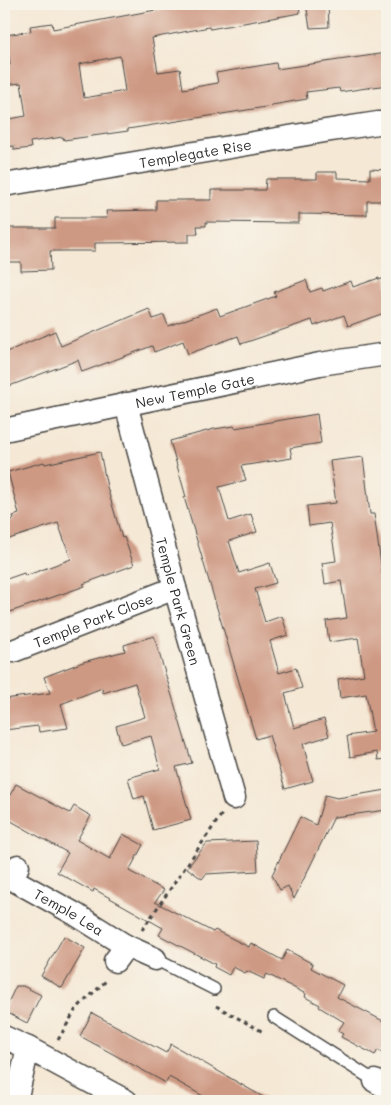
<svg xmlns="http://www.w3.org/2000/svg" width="391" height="1105" viewBox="0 0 391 1105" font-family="Mali,sans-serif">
<rect width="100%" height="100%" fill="#f7f3e8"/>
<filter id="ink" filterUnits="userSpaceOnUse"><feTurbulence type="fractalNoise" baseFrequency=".02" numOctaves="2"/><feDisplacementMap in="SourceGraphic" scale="10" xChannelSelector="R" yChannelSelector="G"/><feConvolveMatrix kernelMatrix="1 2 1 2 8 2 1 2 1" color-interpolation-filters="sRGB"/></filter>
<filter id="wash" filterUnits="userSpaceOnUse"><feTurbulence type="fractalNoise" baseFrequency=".0096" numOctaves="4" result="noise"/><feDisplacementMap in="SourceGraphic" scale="20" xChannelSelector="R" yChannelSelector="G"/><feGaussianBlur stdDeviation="1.12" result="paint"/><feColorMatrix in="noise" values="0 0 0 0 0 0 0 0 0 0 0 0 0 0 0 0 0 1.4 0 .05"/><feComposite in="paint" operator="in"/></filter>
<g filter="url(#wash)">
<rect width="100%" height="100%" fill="#f5e8d5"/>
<g id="blocks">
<path fill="#ce9983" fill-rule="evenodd" d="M 188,4 L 299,4 L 300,13 L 210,29 L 209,27 L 152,38 L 158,72 L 180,69 L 183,89 L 218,83 L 216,73 L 276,63 L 277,69 L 387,53 L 387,85 L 340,92 L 339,88 L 306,92 L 307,99 L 272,105 L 272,106 L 128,129 L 128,131 L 64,140 L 63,137 L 30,142 L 31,148 L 14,150 L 14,146 L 4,147 L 4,120 L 26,116 L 21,83 L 4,85 L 4,66 L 10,65 L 6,35 L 31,31 L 30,26 L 52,23 L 53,29 ZM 120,56 L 125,91 L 84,98 L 79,64 Z
M 306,4 L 328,4 L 329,27 L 310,28 Z
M 370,169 L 387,170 L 387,201 L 367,201 L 367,215 L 299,214 L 299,223 L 206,222 L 206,226 L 197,226 L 198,234 L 189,234 L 189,242 L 95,243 L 95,251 L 50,251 L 51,270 L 21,271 L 21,262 L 4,262 L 4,228 L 55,228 L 55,218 L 107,218 L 106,211 L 156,210 L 156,200 L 211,200 L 211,190 L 265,190 L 266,179 L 317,179 L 317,172 L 337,172 L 337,178 L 370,179 Z
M 387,277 L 387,312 L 348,326 L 344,315 L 314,326 L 312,320 L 241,344 L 238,336 L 188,354 L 183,341 L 154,352 L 152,346 L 82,372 L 78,360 L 4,388 L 4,353 L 55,331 L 61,346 L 149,309 L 153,319 L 164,315 L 168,326 L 217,308 L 220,316 L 276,296 L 274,292 L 306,280 L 310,292 L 322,288 L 323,291 L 351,281 L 353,287 L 379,278 L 379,280 Z
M 317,414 L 321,443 L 290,448 L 292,458 L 241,466 L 246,480 L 219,487 L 229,521 L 251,514 L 257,532 L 229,541 L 239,573 L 270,563 L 276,583 L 255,589 L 265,622 L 282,616 L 288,635 L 270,641 L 279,673 L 296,668 L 302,688 L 285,693 L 294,728 L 324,719 L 329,736 L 303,744 L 313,781 L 285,789 L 269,735 L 256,739 L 184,497 L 186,497 L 170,441 L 214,429 L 234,426 L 235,428 Z
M 100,452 L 107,487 L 122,538 L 124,537 L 134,565 L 83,584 L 85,586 L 4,614 L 4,580 L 24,573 L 25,576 L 71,559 L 58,523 L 9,539 L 4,523 L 14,519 L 13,516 L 19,514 L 8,472 L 44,462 L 45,464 Z
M 363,457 L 370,514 L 374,514 L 387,608 L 387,759 L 378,760 L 377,752 L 350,757 L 347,736 L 373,732 L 366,694 L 340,698 L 338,679 L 364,675 L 358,638 L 329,642 L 326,621 L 347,618 L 341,581 L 325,584 L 322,563 L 336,561 L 330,523 L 309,526 L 307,506 L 336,503 L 330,461 Z
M 154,636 L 192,763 L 176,767 L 191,820 L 153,830 L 144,796 L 134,799 L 128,778 L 160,769 L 151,736 L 121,744 L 116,726 L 145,717 L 135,683 L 103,693 L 102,688 L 61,704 L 68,728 L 39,732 L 38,726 L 4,730 L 4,699 L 50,693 L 44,677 L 83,662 L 125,651 L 124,645 Z
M 16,784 L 70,813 L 74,806 L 91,816 L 77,840 L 110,859 L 123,834 L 143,845 L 129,871 L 164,890 L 155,902 L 213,932 L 215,930 L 249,947 L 251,943 L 282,960 L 287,950 L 313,964 L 311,968 L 343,985 L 337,997 L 387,1023 L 387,1042 L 382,1052 L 378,1050 L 375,1055 L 341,1037 L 343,1034 L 338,1031 L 344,1022 L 319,1007 L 320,1005 L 305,997 L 306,994 L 267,974 L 264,979 L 247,971 L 245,973 L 233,967 L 229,975 L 214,967 L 215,964 L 159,935 L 163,928 L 94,889 L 93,892 L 57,872 L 68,853 L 4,817 L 4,792 L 10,795 Z
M 387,790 L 387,810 L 334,817 L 294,899 L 288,886 L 280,890 L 272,875 L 300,817 L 316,825 L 325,795 L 337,798 Z
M 256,841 L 258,871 L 206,874 L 202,879 L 187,868 L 207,843 Z
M 64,936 L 85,948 L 62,988 L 41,976 Z
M 16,986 L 23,986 L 41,995 L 27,1023 L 4,1011 Z
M 92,1013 L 166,1053 L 171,1044 L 270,1101 L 212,1101 L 169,1077 L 166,1083 L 80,1036 Z"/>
</g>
</g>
<g filter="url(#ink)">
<use href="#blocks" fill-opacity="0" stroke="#494744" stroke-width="1"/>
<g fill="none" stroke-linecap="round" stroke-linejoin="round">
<defs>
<path id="lane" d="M 155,959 L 214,989
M 274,1017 L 375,1081"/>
<g id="street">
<path id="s1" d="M 4,185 L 325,131 L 378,123 L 387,123"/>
<path id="s2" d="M 126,404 L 175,588 L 234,798"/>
<path id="s3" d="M 4,430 L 320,364 L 387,354"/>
<path id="s4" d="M 13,651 L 175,588"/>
<path id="s5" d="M 18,866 L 12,879 L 75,914 L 126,946"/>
<path d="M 115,961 L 126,946 L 155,959"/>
<path d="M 4,1037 L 28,1048 L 126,1101"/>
<path d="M 375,1081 L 387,1088"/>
<path d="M 16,1101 L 28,1048"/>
</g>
</defs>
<use href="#lane" stroke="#494744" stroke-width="14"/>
<use href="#street" stroke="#494744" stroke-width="25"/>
<path stroke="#494744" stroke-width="3" stroke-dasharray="4 4" stroke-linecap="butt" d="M 142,930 L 222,814
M 216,1006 L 265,1033
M 58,1040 L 76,1009 L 107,980"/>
<use href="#lane" stroke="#fff" stroke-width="11"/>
<use href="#street" stroke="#fff" stroke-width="22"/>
</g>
</g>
<g text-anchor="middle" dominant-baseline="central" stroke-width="4" stroke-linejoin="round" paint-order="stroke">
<g font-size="14" fill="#2b2b2b" stroke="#f7f3e8">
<text stroke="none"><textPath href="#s1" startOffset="194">Templegate Rise</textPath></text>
<text stroke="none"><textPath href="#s3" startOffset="195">New Temple Gate</textPath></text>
<text stroke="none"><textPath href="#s2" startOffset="204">Temple Park Green</textPath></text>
<text stroke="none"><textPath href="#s4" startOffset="86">Temple Park Close</textPath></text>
<text stroke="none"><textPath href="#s5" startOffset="80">Temple Lea</textPath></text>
</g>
</g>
<rect width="391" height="1105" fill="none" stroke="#f7f3e8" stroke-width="20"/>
</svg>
